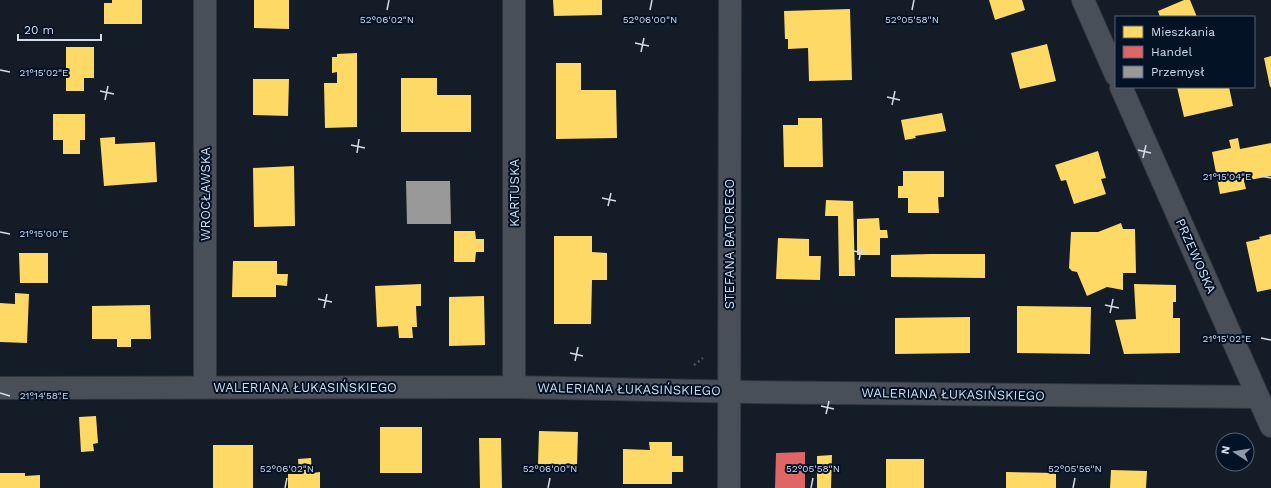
<svg xmlns="http://www.w3.org/2000/svg" width="1271" height="488" viewBox="0 0 1271 488" font-family="'Work Sans',sans-serif">
<rect width="100%" height="100%" fill="#141c28"/>
<path fill="#ffd966" d="M 112,0 L 142,0 L 142,24 L 104,24 L 104,3 L 112,3 Z
M 254,0 L 289,0 L 289,29 L 254,28 Z
M 553,0 L 602,0 L 602,15 L 554,16 Z
M 989,0 L 1022,0 L 1025,10 L 995,20 Z
M 1184,0 L 1190,0 L 1197,17 L 1160,17 L 1158,11 Z
M 850,9 L 852,80 L 809,81 L 808,48 L 788,49 L 788,39 L 785,39 L 784,11 Z
M 1047,44 L 1056,81 L 1020,89 L 1011,53 Z
M 66,47 L 94,47 L 94,78 L 84,78 L 84,91 L 66,91 Z
M 357,53 L 357,127 L 325,128 L 324,83 L 337,83 L 337,72 L 332,73 L 332,57 L 337,57 L 337,54 Z
M 1271,56 L 1271,87 L 1270,87 L 1264,58 Z
M 556,63 L 581,63 L 581,90 L 616,90 L 617,138 L 556,139 Z
M 401,78 L 437,78 L 437,95 L 471,95 L 471,132 L 401,132 Z
M 253,79 L 289,79 L 288,116 L 253,115 Z
M 1177,87 L 1229,87 L 1233,106 L 1184,117 Z
M 942,113 L 946,131 L 915,136 L 916,138 L 905,140 L 901,120 Z
M 53,114 L 85,114 L 85,140 L 80,140 L 80,154 L 63,154 L 63,140 L 53,140 Z
M 798,118 L 822,118 L 823,167 L 784,167 L 783,125 L 798,125 Z
M 115,137 L 115,144 L 155,142 L 157,182 L 104,186 L 100,138 Z
M 1238,138 L 1240,149 L 1271,143 L 1271,176 L 1244,181 L 1246,189 L 1220,194 L 1212,152 L 1231,148 L 1229,140 Z
M 1098,151 L 1106,178 L 1101,179 L 1106,194 L 1074,204 L 1066,180 L 1061,181 L 1055,165 Z
M 294,166 L 295,226 L 254,227 L 253,168 Z
M 903,171 L 944,171 L 944,197 L 938,197 L 939,213 L 908,213 L 908,198 L 898,198 L 898,186 L 903,186 Z
M 826,200 L 853,201 L 855,276 L 839,276 L 838,216 L 825,216 Z
M 879,218 L 880,230 L 887,230 L 888,238 L 880,238 L 880,255 L 857,255 L 857,219 Z
M 1121,223 L 1123,229 L 1135,229 L 1136,273 L 1123,273 L 1123,290 L 1107,287 L 1087,296 L 1077,272 L 1072,271 L 1069,268 L 1071,232 L 1098,232 Z
M 454,231 L 475,231 L 476,239 L 484,239 L 484,252 L 476,252 L 475,262 L 454,262 Z
M 1271,234 L 1271,289 L 1257,292 L 1246,242 L 1260,239 L 1259,237 Z
M 554,236 L 592,236 L 592,252 L 607,253 L 607,280 L 592,280 L 591,324 L 554,324 Z
M 778,238 L 809,239 L 809,256 L 821,256 L 820,280 L 776,279 Z
M 19,253 L 48,253 L 48,283 L 20,283 Z
M 931,254 L 985,254 L 985,278 L 891,277 L 891,255 Z
M 233,261 L 277,261 L 277,274 L 288,274 L 287,286 L 276,285 L 276,297 L 232,297 Z
M 421,284 L 421,306 L 416,306 L 417,327 L 412,327 L 413,338 L 399,338 L 398,326 L 377,327 L 375,286 Z
M 1134,284 L 1176,285 L 1176,302 L 1173,302 L 1173,318 L 1180,318 L 1180,353 L 1124,354 L 1115,320 L 1136,319 Z
M 15,293 L 29,294 L 27,343 L 0,342 L 0,303 L 15,304 Z
M 484,296 L 485,345 L 449,346 L 449,297 Z
M 150,305 L 151,339 L 131,339 L 131,347 L 117,347 L 117,339 L 92,339 L 92,306 Z
M 1017,306 L 1091,307 L 1090,354 L 1017,353 Z
M 970,317 L 970,353 L 895,354 L 895,318 Z
M 96,416 L 98,443 L 93,444 L 94,451 L 81,452 L 79,417 Z
M 380,427 L 422,427 L 422,473 L 380,473 Z
M 539,431 L 578,432 L 577,465 L 538,464 Z
M 479,438 L 501,438 L 502,488 L 480,488 Z
M 649,442 L 672,442 L 672,456 L 683,456 L 683,472 L 672,472 L 672,484 L 623,484 L 623,449 L 650,450 Z
M 213,445 L 253,445 L 253,488 L 213,488 Z
M 832,455 L 831,488 L 817,488 L 817,456 Z
M 311,458 L 312,473 L 320,472 L 320,488 L 288,488 L 288,474 L 299,474 L 298,459 Z
M 886,459 L 924,459 L 924,488 L 886,488 Z
M 1111,470 L 1147,471 L 1146,488 L 1110,488 Z
M 1006,472 L 1056,473 L 1056,488 L 1006,488 Z
M 0,473 L 25,473 L 25,476 L 40,475 L 40,488 L 0,488 Z"/>
<path fill="#e06666" d="M 805,452 L 805,488 L 775,488 L 776,453 Z"/>
<path fill="#999" d="M 406,181 L 450,181 L 451,224 L 407,224 Z"/>
<g fill="none" stroke-linecap="round" stroke-linejoin="round">
<defs>
<path id="minor" d="M 205,0 L 205,387
M 1083,0 L 1116,75
M 1121,87 L 1271,426
M 514,387 L 514,0
M 0,388 L 514,387 L 748,392 L 1257,397"/>
<path id="tertiary" d="M 729,488 L 730,0"/>
</defs>
<use href="#minor" stroke="#303640" stroke-width="24"/>
<use href="#tertiary" stroke="#303640" stroke-width="24"/>
<path stroke="#4e545d" stroke-width="2.5" stroke-dasharray="2 3" stroke-linecap="butt" d="M 694,365 L 703,358"/>
<use href="#minor" stroke="#494f58" stroke-width="22"/>
<use href="#tertiary" stroke="#494f58" stroke-width="22"/>
</g>
<path fill="none" stroke="#d2dceb" stroke-width="1.5" d="M 387,10 L 389,0M 650,10 L 652,0M 912,10 L 914,0M 635,43 L 649,46M 641,52 L 644,38M 0,70 L 10,72M 100,91 L 114,94M 887,97 L 900,100M 105,100 L 108,86M 892,105 L 895,91M 351,145 L 365,148M 1138,150 L 1151,153M 357,153 L 359,139M 1143,158 L 1146,145M 1261,176 L 1271,178M 602,198 L 616,201M 608,206 L 611,193M 0,232 L 10,234M 854,251 L 867,254M 859,260 L 862,246M 318,299 L 332,302M 1105,305 L 1119,308M 324,308 L 327,294M 1110,313 L 1113,299M 1261,338 L 1271,340M 570,353 L 583,356M 575,361 L 578,347M 0,393 L 10,396M 821,406 L 834,409M 826,414 L 829,401M 285,488 L 287,478M 548,488 L 550,478M 811,488 L 813,478M 1073,488 L 1075,478"/>
<g text-anchor="middle" dominant-baseline="central" stroke-width="4" stroke-linejoin="round" paint-order="stroke">
<g font-size="13" fill="#d2dceb" stroke="#041226">
<text transform="translate(514 193) rotate(-90)">KARTUSKA</text>
<text transform="translate(205 194) rotate(-90)">WROCŁAWSKA</text>
<text transform="translate(729 244) rotate(-90)">STEFANA BATOREGO</text>
<text transform="translate(1196 256) rotate(66)">PRZEWOSKA</text>
<text x="305" y="387">WALERIANA ŁUKASIŃSKIEGO</text>
<text transform="translate(629 389) rotate(1)">WALERIANA ŁUKASIŃSKIEGO</text>
<text transform="translate(953 394) rotate(1)">WALERIANA ŁUKASIŃSKIEGO</text>
</g>
</g>
<g font-size="10" text-anchor="middle" fill="#d2dceb" stroke="#041226" stroke-width="4" stroke-linejoin="round" paint-order="stroke">
<text x="387" y="23">52°06'02"N</text>
<text x="650" y="23">52°06'00"N</text>
<text x="912" y="23">52°05'58"N</text>
<text x="44" y="76">21°15'02"E</text>
<text x="1227" y="180">21°15'04"E</text>
<text x="44" y="237">21°15'00"E</text>
<text x="1227" y="342">21°15'02"E</text>
<text x="44" y="399">21°14'58"E</text>
<text x="287" y="472">52°06'02"N</text>
<text x="550" y="472">52°06'00"N</text>
<text x="813" y="472">52°05'58"N</text>
<text x="1075" y="472">52°05'56"N</text>
</g>
<rect x="1115" y="16" width="140" height="72" fill="#041226" stroke="#566375"/>
<rect x="1123" y="26" width="20" height="12" fill="#ffd966" stroke="#566375"/>
<text x="1151" y="36" font-size="12" fill="#d2dceb">Mieszkania</text>
<rect x="1123" y="46" width="20" height="12" fill="#e06666" stroke="#566375"/>
<text x="1151" y="56" font-size="12" fill="#d2dceb">Handel</text>
<rect x="1123" y="66" width="20" height="12" fill="#999999" stroke="#566375"/>
<text x="1151" y="76" font-size="12" fill="#d2dceb">Przemysł</text>
<g transform="translate(1235 452) rotate(282)"><circle r="19" fill="#041226" stroke="#566375"/>
<path d="M0-3L7 15L0 10L-7 15Z" fill="#9099a7"/>
<text y="-6" font-size="11" font-weight="bold" text-anchor="middle" fill="#d2dceb">N</text>
</g>
<path d="M18 34v6h83v-6" fill="none" stroke="#d2dceb" stroke-width="2"/>
<text x="24" y="34" font-size="12" fill="#d2dceb" stroke="#041226" stroke-width="3" paint-order="stroke">20 m</text>
</svg>
